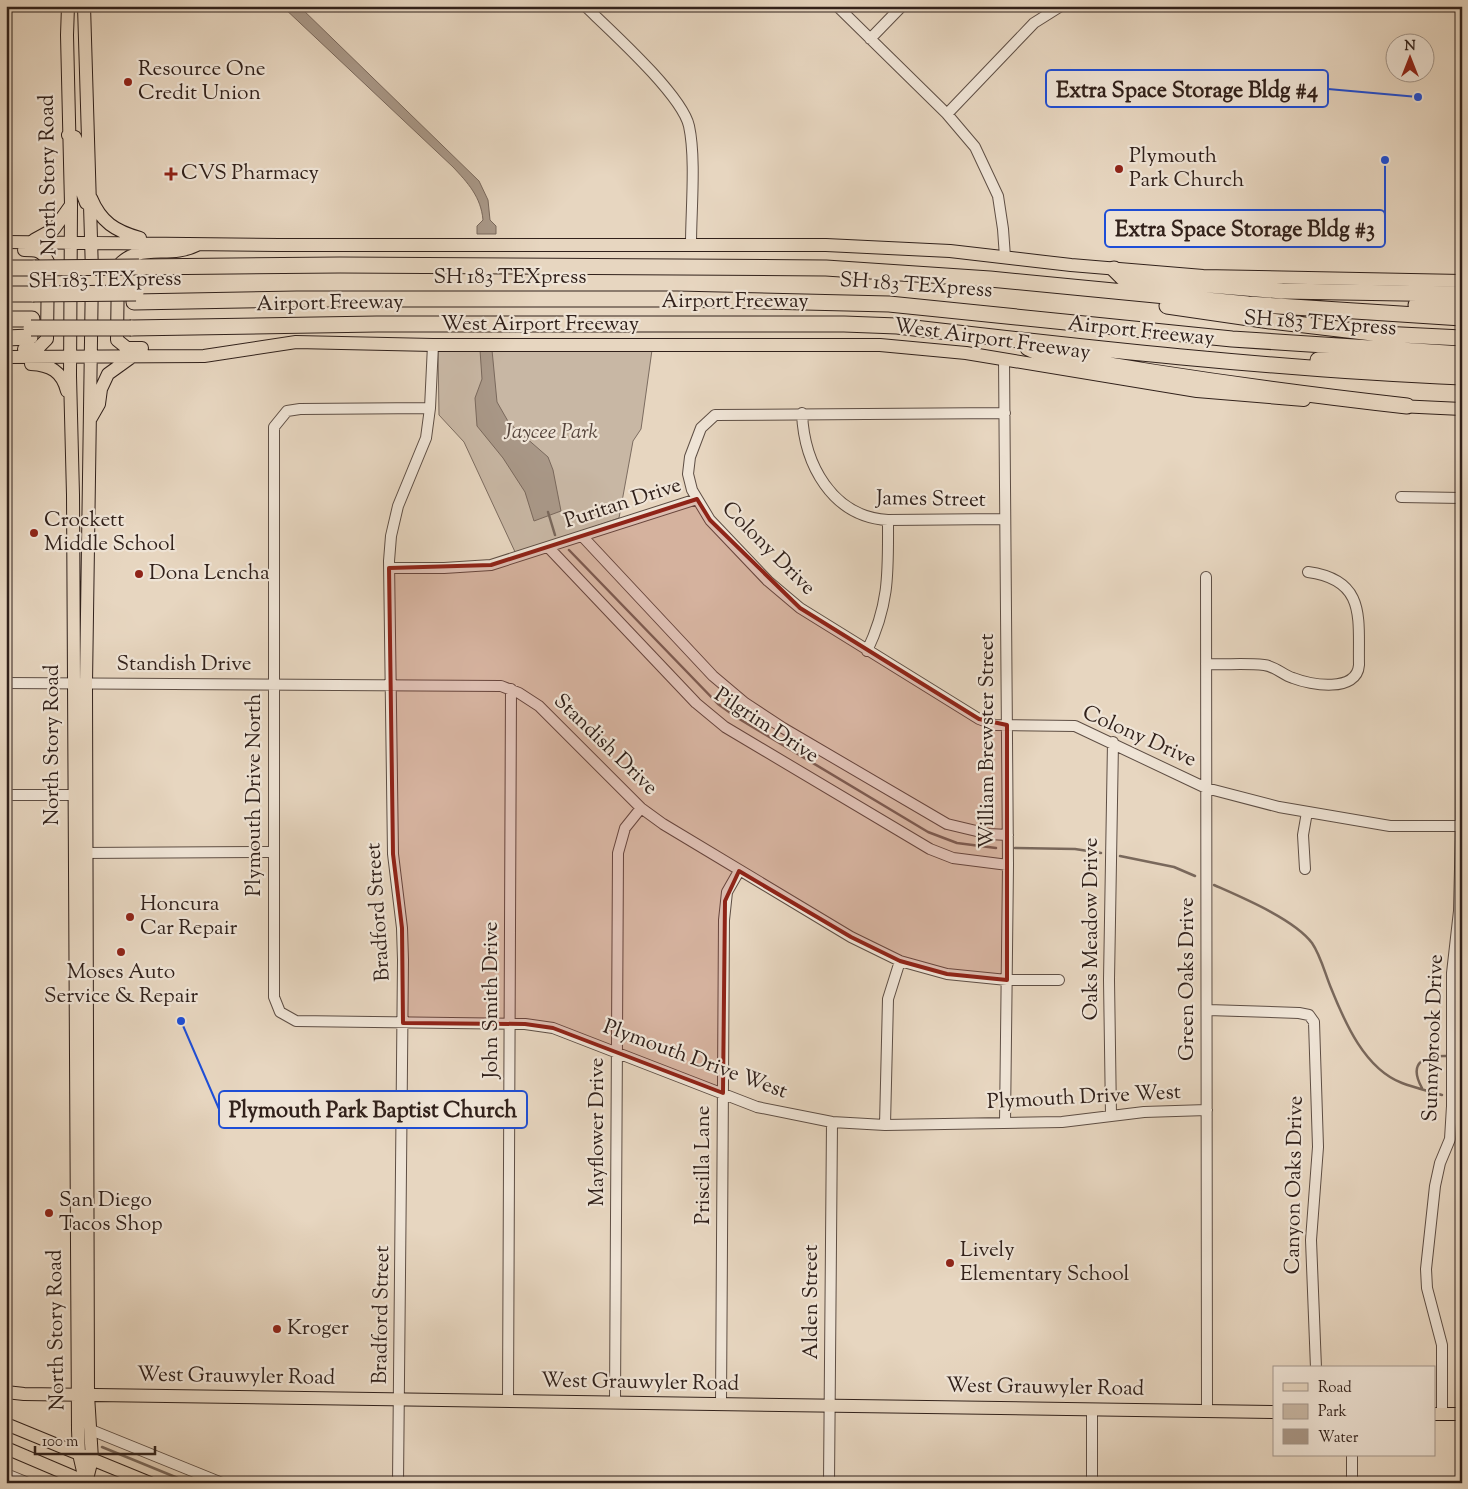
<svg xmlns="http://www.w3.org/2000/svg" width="1468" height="1489" viewBox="0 0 1468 1489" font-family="'Sorts Mill Goudy',serif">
<rect width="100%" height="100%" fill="#e7d6c0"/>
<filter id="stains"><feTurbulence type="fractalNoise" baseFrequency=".004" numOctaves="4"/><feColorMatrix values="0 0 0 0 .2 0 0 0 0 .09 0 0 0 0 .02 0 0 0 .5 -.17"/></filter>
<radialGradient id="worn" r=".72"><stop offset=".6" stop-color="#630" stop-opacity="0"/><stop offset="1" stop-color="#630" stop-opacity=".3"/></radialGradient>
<path fill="#c8b7a4" stroke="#7c6c60" d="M 438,350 L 652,350 L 641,429 L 633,441 L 619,518 L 516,554 L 464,442 L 439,415 Z"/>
<path fill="#a99888" stroke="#79685c" d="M 282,6 L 299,6 L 479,181 L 488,200 L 490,220 L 496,226 L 496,234 L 477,234 L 477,226 L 483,220 C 481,197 468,183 453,167 Z
M 480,350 L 492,350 L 497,402 L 509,423 L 548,457 L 553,470 L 561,511 L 534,521 L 525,492 L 503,458 L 477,426 L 475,398 L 482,379 Z"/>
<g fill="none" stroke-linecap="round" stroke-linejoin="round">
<path stroke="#79685c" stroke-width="2.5" d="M 548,512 L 555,535
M 569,550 L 718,704 L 736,717 L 928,832 L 957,843 L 996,848
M 1015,848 L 1075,849 L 1101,853
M 1120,856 L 1174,867 L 1195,876
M 1214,885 C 1241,897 1294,919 1312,943 C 1321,956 1325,974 1331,988 C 1345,1023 1365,1069 1402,1083 C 1415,1088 1429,1091 1442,1095
M 1422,1088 C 1407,1061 1426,1055 1449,1056
M 1461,1099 L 1462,1099
M 102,1447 L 190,1483"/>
<defs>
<path id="minor" d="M 585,6 C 611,31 682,95 689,126 C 696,158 691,210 691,244
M 837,6 L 947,114 L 975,147 L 998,196 L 1003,229 L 1005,257
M 870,39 L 902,6
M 947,114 L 1034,23 L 1061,6
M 1004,359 L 1008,865 L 1005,1123
M 430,408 L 300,409 L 287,411 L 274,427 L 274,997 L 280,1012 L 296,1021 L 525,1024 L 553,1028 L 757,1107 L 832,1122 L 885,1125 L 1062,1122 L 1144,1112 L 1207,1110
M 802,413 C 804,464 832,517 888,520 L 1004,519
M 1005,413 L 715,415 L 701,428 L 690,457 L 688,474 L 692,490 L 710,520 L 768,581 L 800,608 L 979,719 L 995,725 L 1075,726 L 1206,788 L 1279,807 L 1390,826 L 1462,826
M 1401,497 L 1462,498
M 583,537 L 713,676 L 745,703 L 783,728 L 947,824 L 989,834 L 1008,835
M 549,548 L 696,703 L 725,727 L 930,849 L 953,858 L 1008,865
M 389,568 L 444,568 L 491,565 L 697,499
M 1206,577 L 1207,1411
M 867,651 C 890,603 888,571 888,520
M 1206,664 C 1225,665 1245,663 1264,665 C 1275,666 1283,675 1293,678 C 1311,685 1357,693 1359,665 C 1358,619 1367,580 1308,572
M 6,683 L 501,686 L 519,693 L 539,706 L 641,808 L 663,824 L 851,937 L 900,961 L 947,974 L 1007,980 L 1059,980
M 6,795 L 81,795
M 80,853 L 274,852
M 1305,869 L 1303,835 L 1307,812
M 1208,1010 L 1299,1013 L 1309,1015 L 1314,1022 L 1318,1147 L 1311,1240 L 1316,1368
M 1111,1115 L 1109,980 L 1113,742
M 885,1125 L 888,999 L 900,961
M 508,1401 L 511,689
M 615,1402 L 618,853 L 625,828 L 641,808
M 721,1404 L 724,920 L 727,892 L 739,871
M 1092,1409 L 1092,1483
M 1442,1414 L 1442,1345 L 1427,1288 L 1426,1269 L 1435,1186 L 1440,1163 L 1450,1139 L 1452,1106 L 1452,973 L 1459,911 L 1461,826 L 1462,509
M 91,1430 L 222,1483
M 6,1474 L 28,1483
M 398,1483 L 403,960 L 402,928 L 393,854 L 389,561 L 391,536 L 398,506 L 426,438 L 430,408 L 433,345
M 829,1483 L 832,1122
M 1352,1483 L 1352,1455"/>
<path id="major" d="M 68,6 L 67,35 L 71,205 L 70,376 L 73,495 L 78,1430 L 79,1454 L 85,1480
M 84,6 L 92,272 L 86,683 L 88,1395 L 92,1459 L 86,1483
M 68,135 L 75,137 L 77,142 L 80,187 L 86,203
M 91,198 C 101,222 115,231 140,238
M 34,240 L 54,229 L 71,205
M 6,242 L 279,245 L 826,245 L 950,251 L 1071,265 L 1203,276 L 1462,281
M 142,348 L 127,348 L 117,340 L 118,266 C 138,242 170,259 197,245
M 24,349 L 37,349 L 47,339 L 48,262 C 42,250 36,250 24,250
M 6,357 L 204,356 L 296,342 L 433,345 L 880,345 L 966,353 L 1197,391 L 1304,400
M 31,364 C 50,365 62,371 67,391
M 1398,406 L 1462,409
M 91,418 L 99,404 L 101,389 L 108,374 L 133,356
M 6,1392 L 24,1394 L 1274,1412
M 1434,1414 L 1462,1414
M 6,1424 L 150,1483
M 6,1448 L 88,1483"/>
<path id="highway" d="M 139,267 L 340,265 L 826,268 L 990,279 L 1248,304 L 1462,318
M 6,268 L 35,268
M 1114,269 L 1123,278 L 1282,291 L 1462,294
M 6,294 L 33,294
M 134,302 L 297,299 L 677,299 L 889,304 L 1232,339 L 1462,354
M 1416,305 L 1462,305
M 1167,306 L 1270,321 L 1381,334 L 1462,338
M 6,319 L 32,319
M 131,328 L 377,324 L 844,324 L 897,326 C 1085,348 1273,369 1462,377
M 6,338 L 30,337
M 1028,348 L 1039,353 C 1161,375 1283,392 1407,406
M 1318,360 L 1462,365"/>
</defs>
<use href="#minor" stroke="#5e4e44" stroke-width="12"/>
<use href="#major" stroke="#31211b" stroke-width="14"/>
<use href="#highway" stroke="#31211b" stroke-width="17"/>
<use href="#minor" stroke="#efe4d6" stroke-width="10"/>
<use href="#major" stroke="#e7d6c0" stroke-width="12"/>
<use href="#highway" stroke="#e7d6c0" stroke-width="15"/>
<defs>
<path id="highway-bridge" d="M 35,268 L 139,267
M 33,294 L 136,293
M 31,328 L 131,328"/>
</defs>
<use href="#highway-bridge" stroke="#31211b" stroke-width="17" stroke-linecap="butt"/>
<use href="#highway-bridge" stroke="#e7d6c0" stroke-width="15"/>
</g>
<path fill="#8f2418" fill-opacity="0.2" stroke="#8f2418" stroke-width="4" stroke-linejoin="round" d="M 697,499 L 710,520 L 800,608 L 979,719 L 1007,725 L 1007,980 L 947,974 L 900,961 L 851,937 L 739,871 L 725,901 L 723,1093 L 553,1028 L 525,1024 L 403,1023 L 402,928 L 393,854 L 389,568 L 491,565 Z"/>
<g fill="#8f2418" stroke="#efe4d6" stroke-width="2">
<circle cx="128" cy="82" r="5"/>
<circle cx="1119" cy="169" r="5"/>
<path d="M168.5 166.5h5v5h5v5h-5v5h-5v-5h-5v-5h5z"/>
<circle cx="34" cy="533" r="5"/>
<circle cx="139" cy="574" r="5"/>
<circle cx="130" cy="917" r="5"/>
<circle cx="121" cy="952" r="5"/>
<circle cx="49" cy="1213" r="5"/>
<circle cx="950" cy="1263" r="5"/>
<circle cx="277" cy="1329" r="5"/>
</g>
<g text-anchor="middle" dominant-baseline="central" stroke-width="4.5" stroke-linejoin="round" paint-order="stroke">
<g font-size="21" fill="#31211b" stroke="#efe4d6" text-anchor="start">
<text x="138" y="70">Resource One<tspan x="138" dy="24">Credit Union</tspan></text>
<text x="1129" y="157">Plymouth<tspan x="1129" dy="24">Park Church</tspan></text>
<text x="181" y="174">CVS Pharmacy</text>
<text x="44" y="521">Crockett<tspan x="44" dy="24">Middle School</tspan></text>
<text x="149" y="574">Dona Lencha</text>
<text x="140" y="905">Honcura<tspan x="140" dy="24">Car Repair</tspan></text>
<text x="121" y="973" text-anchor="middle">Moses Auto<tspan x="121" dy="24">Service &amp; Repair</tspan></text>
<text x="59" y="1201">San Diego<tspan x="59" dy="24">Tacos Shop</tspan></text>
<text x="960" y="1251">Lively<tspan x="960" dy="24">Elementary School</tspan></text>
<text x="287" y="1329">Kroger</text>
</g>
<g font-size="21" fill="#31211b" stroke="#efe4d6">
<text transform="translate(49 175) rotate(-91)">North Story Road</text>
<text x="510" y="278">SH 183 TEXpress</text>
<text transform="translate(105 281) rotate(-1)">SH 183 TEXpress</text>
<text transform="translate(916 286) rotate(4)">SH 183 TEXpress</text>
<text x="735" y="302">Airport Freeway</text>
<text transform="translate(330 304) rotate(-1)">Airport Freeway</text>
<text transform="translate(1320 324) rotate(4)">SH 183 TEXpress</text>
<text x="540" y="325">West Airport Freeway</text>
<text transform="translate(1141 332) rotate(6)">Airport Freeway</text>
<text transform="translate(992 340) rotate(8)">West Airport Freeway</text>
<text transform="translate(931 500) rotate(1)">James Street</text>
<text transform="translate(623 504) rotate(-18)">Puritan Drive</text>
<text transform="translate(768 549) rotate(45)">Colony Drive</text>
<text x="184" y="665">Standish Drive</text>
<text transform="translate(766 726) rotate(33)">Pilgrim Drive</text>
<text transform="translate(1139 737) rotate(24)">Colony Drive</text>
<text transform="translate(988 741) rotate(-90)">William Brewster Street</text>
<text transform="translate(53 745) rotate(-90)">North Story Road</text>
<text transform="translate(605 745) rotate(44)">Standish Drive</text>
<text transform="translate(255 795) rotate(-90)">Plymouth Drive North</text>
<text transform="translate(379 912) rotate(-94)">Bradford Street</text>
<text transform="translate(1092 929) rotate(-90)">Oaks Meadow Drive</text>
<text transform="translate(1188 979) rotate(-90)">Green Oaks Drive</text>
<text transform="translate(492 1000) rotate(-90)">John Smith Drive</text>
<text transform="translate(1434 1038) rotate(-88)">Sunnybrook Drive</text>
<text transform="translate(695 1060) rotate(20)">Plymouth Drive West</text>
<text transform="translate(1084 1098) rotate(-3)">Plymouth Drive West</text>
<text transform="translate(598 1132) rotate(-90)">Mayflower Drive</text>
<text transform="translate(704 1165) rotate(-90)">Priscilla Lane</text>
<text transform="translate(1295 1185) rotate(-89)">Canyon Oaks Drive</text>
<text transform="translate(812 1302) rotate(-90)">Alden Street</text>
<text transform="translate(382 1315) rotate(-89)">Bradford Street</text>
<text transform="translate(57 1330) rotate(-91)">North Story Road</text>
<text transform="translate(236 1377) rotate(1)">West Grauwyler Road</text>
<text transform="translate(640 1383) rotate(1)">West Grauwyler Road</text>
<text transform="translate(1045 1388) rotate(1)">West Grauwyler Road</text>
</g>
<g font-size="21" font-style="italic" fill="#57463d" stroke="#efe4d6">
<text x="551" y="433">Jaycee Park</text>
</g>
</g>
<path fill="none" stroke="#1d4ed8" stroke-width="2" d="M1418 97L1328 89M1385 160L1385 229M181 1021L219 1109"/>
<g fill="#1d4ed8" stroke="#efe4d6" stroke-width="2">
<circle cx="1418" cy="97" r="5"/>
<circle cx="1385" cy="160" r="5"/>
<circle cx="181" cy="1021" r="5"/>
</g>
<g fill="#efe4d6" stroke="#1d4ed8" stroke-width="2">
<rect x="1046" y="70" width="282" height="37" rx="5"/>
<rect x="1105" y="210" width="280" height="37" rx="5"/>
<rect x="219" y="1091" width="308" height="37" rx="5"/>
</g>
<g font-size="22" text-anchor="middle" font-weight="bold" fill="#31211b">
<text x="1187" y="97">Extra Space Storage Bldg #4</text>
<text x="1245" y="236">Extra Space Storage Bldg #3</text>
<text x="373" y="1117">Plymouth Park Baptist Church</text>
</g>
<rect width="1468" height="1489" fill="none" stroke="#e7d6c0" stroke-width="25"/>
<rect x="8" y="8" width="1453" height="1474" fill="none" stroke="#31211b" stroke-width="2.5"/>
<rect x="12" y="12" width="1443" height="1464" fill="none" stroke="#31211b"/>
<rect x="1273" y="1366" width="162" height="90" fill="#efe4d6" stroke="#a3968b"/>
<rect x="1283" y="1383" width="25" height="8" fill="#e7d6c0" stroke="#a3968b"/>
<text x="1318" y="1392" font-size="15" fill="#31211b">Road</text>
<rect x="1283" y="1404" width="25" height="15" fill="#c8b7a4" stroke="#a3968b"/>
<text x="1318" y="1416" font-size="15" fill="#31211b">Park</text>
<rect x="1283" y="1429" width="25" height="15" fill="#a99888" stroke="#a3968b"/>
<text x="1318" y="1442" font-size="15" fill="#31211b">Water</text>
<g transform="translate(1410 58)"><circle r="24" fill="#efe4d6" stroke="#a3968b"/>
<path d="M0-4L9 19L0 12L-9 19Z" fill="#8f2418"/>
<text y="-8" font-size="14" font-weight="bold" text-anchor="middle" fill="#31211b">N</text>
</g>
<path d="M35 1446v8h120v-8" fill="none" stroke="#31211b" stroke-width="2.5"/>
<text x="42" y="1446" font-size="15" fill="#31211b" stroke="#efe4d6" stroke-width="4" paint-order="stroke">100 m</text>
<rect width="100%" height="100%" filter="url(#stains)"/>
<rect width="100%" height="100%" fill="url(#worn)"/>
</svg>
